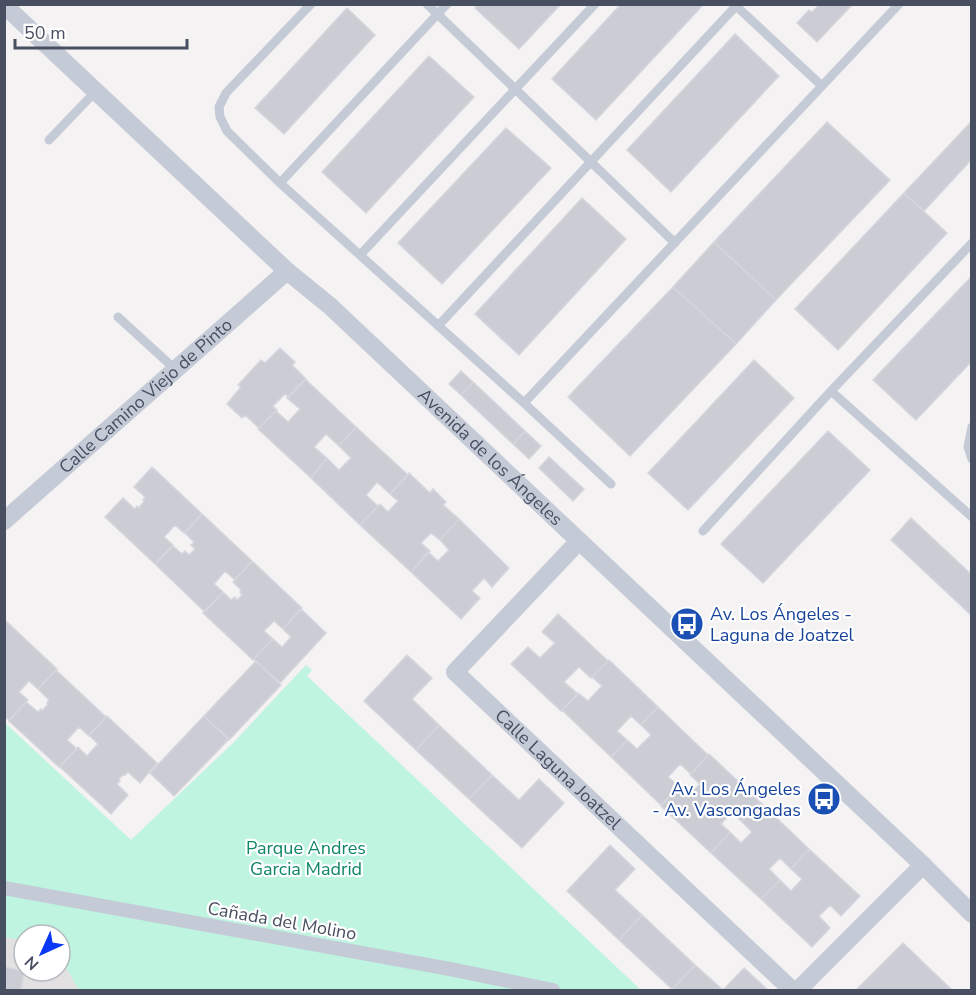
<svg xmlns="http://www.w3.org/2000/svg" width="976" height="995" viewBox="0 0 976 995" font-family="'Nunito Sans',sans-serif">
<rect width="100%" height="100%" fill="#f4f2f2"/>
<path fill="#e2e0e1" d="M 4,937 L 24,941 L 24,971 L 60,971 L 60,957 L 79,990 L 5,990 Z"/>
<path fill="#bef4e0" d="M 306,665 L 312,670 L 307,676 L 641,990 L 79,990 L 60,957 L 60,935 L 24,935 L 24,941 L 5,937 L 4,722 L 131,840 L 233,743 Z"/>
<path fill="#cccdd4" stroke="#d5d6de" stroke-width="1.5" d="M 478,4 L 561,4 L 519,49 L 475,8 Z
M 621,4 L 703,5 L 596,120 L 552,79 Z
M 820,4 L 849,4 L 851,6 L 817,42 L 797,23 L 809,10 L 812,12 Z
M 347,8 L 375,35 L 284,134 L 255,108 Z
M 735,34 L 779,76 L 671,192 L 627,150 Z
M 429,56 L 474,97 L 366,213 L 322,172 Z
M 972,121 L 972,159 L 924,211 L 904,193 Z
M 827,122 L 890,180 L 776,300 L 714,242 Z
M 506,128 L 551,168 L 442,284 L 398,243 Z
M 904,193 L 947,233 L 838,350 L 795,309 Z
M 582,198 L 626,239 L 519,355 L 475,314 Z
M 714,242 L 776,300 L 736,344 L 673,287 Z
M 972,276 L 972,361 L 916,420 L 873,380 Z
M 673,287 L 736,344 L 630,456 L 568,397 Z
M 280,348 L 295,362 L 292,365 L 306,379 L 289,397 L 285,394 L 273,406 L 277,410 L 259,428 L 245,415 L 242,418 L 227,404 L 241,387 L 238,385 L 261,360 L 265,363 Z
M 754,360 L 794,398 L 688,510 L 648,473 Z
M 461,371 L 473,382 L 461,395 L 449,384 Z
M 305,379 L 356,427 L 339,446 L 326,434 L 314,447 L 327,458 L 311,478 L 258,429 L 276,411 L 288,422 L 300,409 L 287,398 Z
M 473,382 L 525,431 L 513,444 L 461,395 Z
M 356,427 L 408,475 L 390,494 L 377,482 L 366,495 L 378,506 L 360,525 L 311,478 L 327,458 L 339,470 L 351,458 L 339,446 Z
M 525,431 L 541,446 L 529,459 L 513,444 Z
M 828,431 L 870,470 L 763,583 L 721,544 Z
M 549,457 L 584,489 L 573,501 L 539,468 Z
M 152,467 L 202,514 L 184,533 L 175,525 L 164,537 L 173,545 L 155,564 L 105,517 L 123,498 L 135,509 L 137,506 L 139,508 L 144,501 L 143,500 L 145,497 L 134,487 Z
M 409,473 L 430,493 L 433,489 L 446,502 L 443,505 L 459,519 L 440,540 L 431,533 L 421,543 L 430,551 L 411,572 L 360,525 L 380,504 L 388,512 L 398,501 L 390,494 Z
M 202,514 L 252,561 L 235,580 L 225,571 L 214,584 L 223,592 L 205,612 L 155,564 L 173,546 L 182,554 L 185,551 L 189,555 L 195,549 L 191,545 L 194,542 L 185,533 Z
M 911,518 L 972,575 L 972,616 L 891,540 Z
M 459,519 L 509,568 L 492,587 L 484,578 L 472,591 L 480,598 L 461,619 L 411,572 L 428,552 L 438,561 L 449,550 L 440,540 Z
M 252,561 L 302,608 L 283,629 L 274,621 L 264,631 L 273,639 L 253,660 L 203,613 L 223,592 L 231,600 L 235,597 L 237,600 L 242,595 L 240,592 L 241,590 L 233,582 Z
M 301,609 L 326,633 L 280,683 L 254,659 L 273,639 L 282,647 L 291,637 L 283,629 Z
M 558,614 L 608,661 L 591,678 L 579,667 L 564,682 L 578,694 L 561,711 L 511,664 L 528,647 L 540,658 L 555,643 L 542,632 Z
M 6,621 L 57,669 L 38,689 L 29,681 L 19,692 L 28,700 L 9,720 L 4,716 L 4,623 Z
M 407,655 L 432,678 L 412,699 L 439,725 L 416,750 L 364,701 Z
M 609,660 L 658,707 L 641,725 L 631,716 L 617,731 L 627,740 L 611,757 L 562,710 L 578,693 L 588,701 L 602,686 L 592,677 Z
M 256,661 L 281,685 L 229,740 L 204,716 Z
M 56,670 L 106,717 L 89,736 L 79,727 L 67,740 L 77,749 L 59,767 L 9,721 L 26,702 L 38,712 L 41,709 L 42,711 L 48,704 L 47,703 L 49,700 L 38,689 Z
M 658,707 L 708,755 L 691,774 L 680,764 L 668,777 L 679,786 L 661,805 L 611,757 L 627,740 L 637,749 L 651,735 L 641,725 Z
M 107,716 L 157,763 L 140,783 L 128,772 L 125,775 L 124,774 L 119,779 L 120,781 L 117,784 L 128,795 L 111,814 L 60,767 L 78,747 L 87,756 L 98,744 L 89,735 Z
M 204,716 L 229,739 L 174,796 L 150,773 Z
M 439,725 L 492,775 L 469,799 L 416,750 Z
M 709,754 L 760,802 L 741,821 L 732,812 L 721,824 L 730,832 L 711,853 L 661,806 L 680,785 L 689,795 L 700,784 L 690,775 Z
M 492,775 L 519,800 L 539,779 L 564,803 L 522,848 L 469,799 Z
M 760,802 L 809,849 L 791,869 L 780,858 L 769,869 L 780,880 L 761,899 L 711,853 L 730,832 L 741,843 L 752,832 L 741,821 Z
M 610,845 L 635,869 L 615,890 L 642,915 L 619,940 L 567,891 Z
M 809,849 L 860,896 L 841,916 L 830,905 L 819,916 L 830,928 L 812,947 L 761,899 L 780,880 L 791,891 L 802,879 L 791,869 Z
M 642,915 L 695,965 L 672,989 L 619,940 Z
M 903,943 L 952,990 L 856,990 Z
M 695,965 L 723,990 L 744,968 L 768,990 L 672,990 Z
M 4,967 L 24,971 L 21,990 L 4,990 Z"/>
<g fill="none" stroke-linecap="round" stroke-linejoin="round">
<path stroke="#c5cad7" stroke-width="9" d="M 311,4 L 226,93 L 219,107 L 220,117 L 227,131 L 280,183 L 524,403 L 611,484
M 427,4 L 675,243
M 734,4 L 822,86
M 49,140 L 96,91
M 280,183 L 447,4
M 360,255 L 595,4
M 118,317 L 176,370
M 438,326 L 736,6
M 831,391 L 972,517
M 524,403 L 899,4
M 972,427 L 968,447 L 972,459
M 703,531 L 831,391 L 972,243"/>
<path stroke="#c5cad7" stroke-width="14" d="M 4,888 L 450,969 L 553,990"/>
<g stroke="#c5cad7" stroke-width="18">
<path id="s1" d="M 4,5 L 287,271 L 330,306 L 923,865 L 972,914"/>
<path id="s2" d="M 4,521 L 287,271"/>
<path id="s3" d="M 579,541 L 455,672 L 792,990"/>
<path d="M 798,990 L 923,865"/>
</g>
</g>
<defs>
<symbol id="bus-disc" viewBox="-11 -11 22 22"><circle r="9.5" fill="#1a4fb4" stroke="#fff"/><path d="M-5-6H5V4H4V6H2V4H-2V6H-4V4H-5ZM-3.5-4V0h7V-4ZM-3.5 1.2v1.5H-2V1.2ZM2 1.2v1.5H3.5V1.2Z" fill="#fff"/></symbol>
</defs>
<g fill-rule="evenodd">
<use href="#bus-disc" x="668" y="605" width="38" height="38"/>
<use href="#bus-disc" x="805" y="780" width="38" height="38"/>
</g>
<g text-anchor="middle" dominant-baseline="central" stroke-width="4.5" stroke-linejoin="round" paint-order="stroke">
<g font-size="18" fill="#484f61" stroke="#fff">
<text stroke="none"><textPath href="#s2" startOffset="189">Calle Camino Viejo de Pinto</textPath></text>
<text stroke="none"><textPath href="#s1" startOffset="664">Avenida de los Ángeles</textPath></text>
<text stroke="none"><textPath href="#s3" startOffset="322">Calle Laguna Joatzel</textPath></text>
<text transform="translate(282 921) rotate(10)">Cañada del Molino</text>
</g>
<g font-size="18" fill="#164399" stroke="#fff" text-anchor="start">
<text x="710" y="614">Av. Los Ángeles -<tspan x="710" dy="21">Laguna de Joatzel</tspan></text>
<text x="801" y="789" text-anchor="end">Av. Los Ángeles<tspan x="801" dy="21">- Av. Vascongadas</tspan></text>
</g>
<g font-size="18" fill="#0f8667" stroke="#fff">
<text x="306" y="848">Parque Andres<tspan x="306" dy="21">Garcia Madrid</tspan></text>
</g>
</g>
<rect width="976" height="995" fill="none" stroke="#484f61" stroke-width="12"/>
<g transform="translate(42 953) rotate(225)"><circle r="28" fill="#ffffff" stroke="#b6b9c0" stroke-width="1.5"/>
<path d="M0-4.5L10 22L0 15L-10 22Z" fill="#0a38f6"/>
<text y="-9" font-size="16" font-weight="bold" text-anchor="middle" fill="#484f61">N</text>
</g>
<path d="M15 39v9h172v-9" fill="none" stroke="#484f61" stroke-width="3"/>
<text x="24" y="39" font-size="18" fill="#484f61" stroke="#ffffff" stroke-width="4.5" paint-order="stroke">50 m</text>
</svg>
